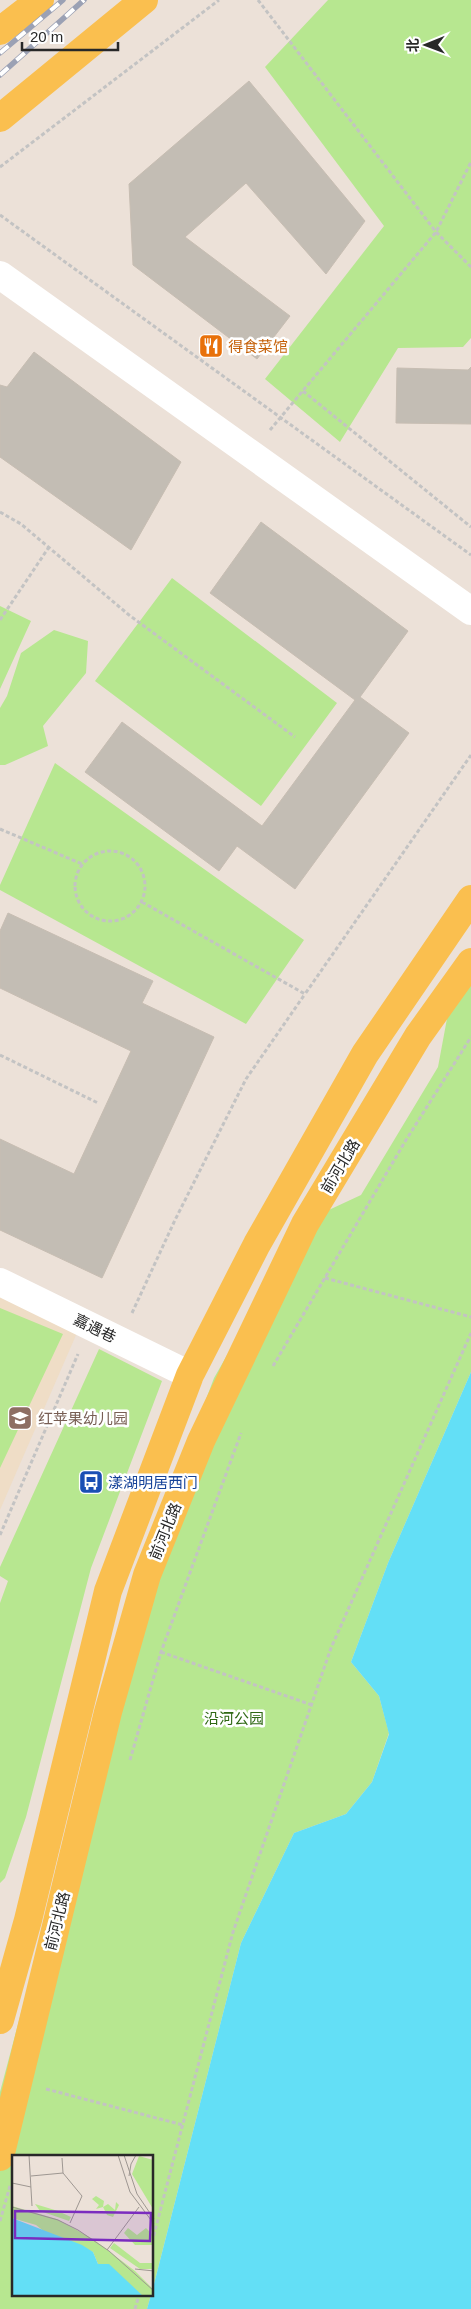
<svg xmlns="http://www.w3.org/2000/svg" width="471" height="2309" viewBox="0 0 471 2309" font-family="Arial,'Noto Sans SC',sans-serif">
<rect width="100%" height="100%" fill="#ece1d8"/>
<path fill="#efddc6" d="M 0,1286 L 80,1326 L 0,1510 Z"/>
<path fill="#b7e790" d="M 328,0 L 471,0 L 471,338 L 463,347 L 398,348 L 340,442 L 265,379 L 384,226 L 265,67 Z
M 172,578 L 337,703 L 261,806 L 95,681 Z
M 0,606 L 31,621 L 0,689 Z
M 54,630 L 88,641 L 86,673 L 43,726 L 48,746 L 5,765 L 0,765 L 0,708 L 7,696 L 21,653 Z
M 55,763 L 304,940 L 246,1024 L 0,890 L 0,885 Z
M 471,957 L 471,1372 L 388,1563 L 351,1662 L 379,1696 L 389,1733 L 372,1782 L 346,1814 L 294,1833 L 241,1943 L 153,2288 L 152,2156 L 14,2156 L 14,2295 L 151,2295 L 147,2309 L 0,2309 L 0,2092 L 131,1599 L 214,1378 L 303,1222 L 361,1195 L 438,1067 L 454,981 Z
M 0,1308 L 63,1334 L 0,1468 Z
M 99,1349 L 162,1381 L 91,1568 L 26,1817 L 5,1878 L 0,1883 L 0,1603 L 8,1581 L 0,1576 L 0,1567 Z"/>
<path fill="#63dff6" d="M 471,1372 L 471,2309 L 147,2309 L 151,2295 L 152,2295 L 153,2288 L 241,1943 L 294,1833 L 346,1814 L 372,1782 L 389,1734 L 379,1696 L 351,1662 L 388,1563 Z"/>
<path fill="#c3bdb4" stroke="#c7bdb2" d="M 249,81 L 365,221 L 326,274 L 246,183 L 185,237 L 290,316 L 257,359 L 133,265 L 129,184 Z
M 34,352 L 181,462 L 131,550 L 0,457 L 0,385 L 7,387 Z
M 471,367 L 471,424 L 396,423 L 397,368 L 468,370 Z
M 261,522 L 408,631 L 360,697 L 409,733 L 295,889 L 237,846 L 219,871 L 85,772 L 122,722 L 262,826 L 355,700 L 210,593 Z
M 8,913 L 153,981 L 142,1003 L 214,1037 L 102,1278 L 0,1230 L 0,1139 L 74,1174 L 131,1051 L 0,988 L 0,931 Z"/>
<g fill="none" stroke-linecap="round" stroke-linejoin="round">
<path stroke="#c3c3c3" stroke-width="3" stroke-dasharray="4 2.5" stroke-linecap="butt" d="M 258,0 L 436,232 L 471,267
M 0,167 L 219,0
M 0,215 L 471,555
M 303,391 L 471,527
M 270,430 L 436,232 L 471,162
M 0,512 L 21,524 L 129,615 L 295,737
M 0,620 L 49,547
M 0,829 L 82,864
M75 886a35 35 0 1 1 70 0a35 35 0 1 1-70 0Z
M 142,902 L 305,994 L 471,755
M 0,1055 L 98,1103
M 325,1278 L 471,1317
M 132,1313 L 175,1220 L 246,1079 L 305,994
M 273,1366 L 406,1140 L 471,1037
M 0,1535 L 78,1354
M 161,1652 L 312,1705
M 130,1760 L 161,1652 L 241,1433
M 46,2089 L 183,2125
M 0,2221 L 10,2186
M 152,2242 L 233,1932 L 331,1648 L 471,1333
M 135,2309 L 139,2295"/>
<path stroke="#fff" stroke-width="28" d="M 0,275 L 471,611
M 0,1282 L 190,1375"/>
<path stroke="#fabf4f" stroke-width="28" d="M 0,31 L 40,0
M 0,118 L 144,0
M 0,2020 L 28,1920 L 108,1591 L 190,1375 L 257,1244 L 365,1054 L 471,899
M 0,2157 L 108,1712 L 147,1575 L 201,1441 L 305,1224 L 418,1036 L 471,962"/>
<defs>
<path id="rail" d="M 0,53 L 63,0
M 0,75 L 84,0"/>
</defs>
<use href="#rail" stroke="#9ba1b4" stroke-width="5.5"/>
<use href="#rail" stroke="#fff" stroke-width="4" stroke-dasharray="11" stroke-linecap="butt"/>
</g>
<defs>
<symbol id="restaurant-square" viewBox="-11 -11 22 22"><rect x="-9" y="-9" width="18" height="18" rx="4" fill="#e8710a" stroke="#fff"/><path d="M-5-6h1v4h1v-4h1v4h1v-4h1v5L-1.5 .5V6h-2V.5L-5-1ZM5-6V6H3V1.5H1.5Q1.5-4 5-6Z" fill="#fff"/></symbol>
<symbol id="school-square" viewBox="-11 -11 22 22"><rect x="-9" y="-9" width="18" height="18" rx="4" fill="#8d6e63" stroke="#fff"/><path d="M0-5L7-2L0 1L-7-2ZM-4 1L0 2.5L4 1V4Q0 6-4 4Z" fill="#fff"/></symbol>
<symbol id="bus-square" viewBox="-11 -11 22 22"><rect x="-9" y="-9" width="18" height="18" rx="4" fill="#1a4fb4" stroke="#fff"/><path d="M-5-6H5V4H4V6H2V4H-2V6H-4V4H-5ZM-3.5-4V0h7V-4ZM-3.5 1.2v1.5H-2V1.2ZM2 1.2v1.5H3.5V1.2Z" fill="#fff"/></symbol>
</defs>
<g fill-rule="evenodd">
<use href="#restaurant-square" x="197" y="332" width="28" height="28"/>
<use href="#school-square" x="6" y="1404" width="28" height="28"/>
<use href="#bus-square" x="77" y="1468" width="28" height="28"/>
</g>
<g text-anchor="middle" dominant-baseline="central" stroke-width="5" stroke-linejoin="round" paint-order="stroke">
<g font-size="15" fill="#c56008" stroke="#fff" text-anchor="start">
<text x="228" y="346">得食菜馆</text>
</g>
<g font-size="15" fill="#282828" stroke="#fff">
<text transform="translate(340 1166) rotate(-59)">前河北路</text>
<text transform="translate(95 1328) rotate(26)">嘉遇巷</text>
<text transform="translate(165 1531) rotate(-68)">前河北路</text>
<text transform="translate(57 1921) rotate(-76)">前河北路</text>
</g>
<g font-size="15" fill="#785e54" stroke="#fff" text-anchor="start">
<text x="38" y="1418">红苹果幼儿园</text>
</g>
<g font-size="15" fill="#164399" stroke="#fff" text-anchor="start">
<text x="108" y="1482">漾湖明居西门</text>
</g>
<g font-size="15" fill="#2f6914" stroke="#fff">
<text x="234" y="1718">沿河公园</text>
</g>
</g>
<g transform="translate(12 2155)">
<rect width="141" height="141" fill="#ece1d8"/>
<path d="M 127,1 L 141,5 L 141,54 L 120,19 ZM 84,41 L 92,46 L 91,52 L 96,49 L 103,55 L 104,47 L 107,50 L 101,62 L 95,60 L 91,52 L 84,54 L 87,50 L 80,44 ZM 23,49 L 46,56 L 59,62 L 57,66 L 28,56 ZM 0,51 L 45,64 L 81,84 L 123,116 L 141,134 L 141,141 L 130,141 L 86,109 L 81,97 L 34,78 L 24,70 L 0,63 ZM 116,73 L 125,80 L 134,73 L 141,80 L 141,90 L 123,90 L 112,78 ZM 102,88 L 128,108 L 141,108 L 141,114 L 128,114 L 98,93 Z" fill="#b7e790"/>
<path d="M 0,63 L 70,90 L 81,97 L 86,109 L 97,109 L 131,141 L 0,140 Z" fill="#63dff6"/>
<path fill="none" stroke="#9e9792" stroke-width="1" d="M 17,0 L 20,51M 106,0 L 118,37 L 142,69M 112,0 L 125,39 L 142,64M 50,3 L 51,18M 19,21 L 51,18 L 70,41 L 58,68M 117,21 L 119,9 L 124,0M 0,28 L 19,32M 0,52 L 46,65 L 66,75 L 97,96 L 142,136M 95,95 L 127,52M 123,114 L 142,116"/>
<path fill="#7b2cbf" fill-opacity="0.15" stroke="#7b2cbf" stroke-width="2.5" d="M 3,56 L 139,58 L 138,86 L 3,83 Z"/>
<rect width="141" height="141" fill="none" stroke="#282828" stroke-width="2.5"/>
</g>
<g transform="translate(426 45) rotate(269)" stroke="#ffffff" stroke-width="4" paint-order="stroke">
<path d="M0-4L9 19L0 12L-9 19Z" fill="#282828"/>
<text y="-8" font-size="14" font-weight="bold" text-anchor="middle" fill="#282828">北</text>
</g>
<path d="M22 42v8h96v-8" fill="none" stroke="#282828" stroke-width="2.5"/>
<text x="30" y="42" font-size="15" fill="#282828" stroke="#ffffff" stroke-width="4" paint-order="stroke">20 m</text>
</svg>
